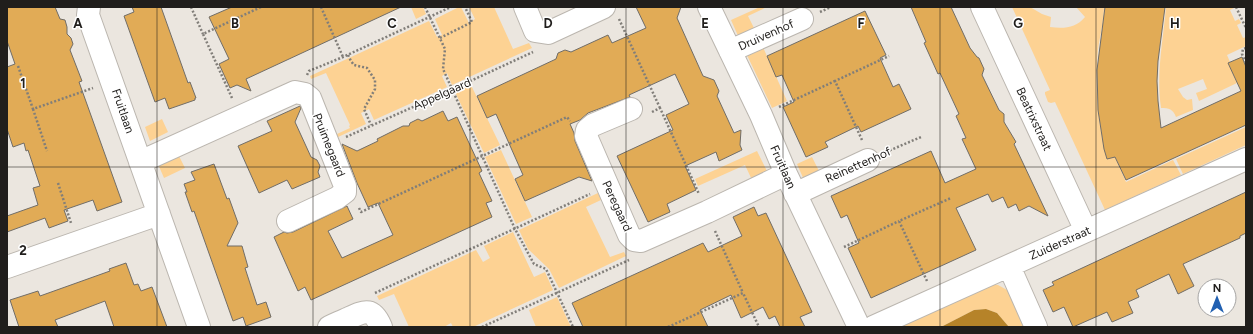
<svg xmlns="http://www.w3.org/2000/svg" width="1253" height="334" viewBox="0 0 1253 334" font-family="Figtree,sans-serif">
<rect width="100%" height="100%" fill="#ebe6df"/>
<path fill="#fdd293" d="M 411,7 L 423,7 L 426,14 L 416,19 Z
M 459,7 L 461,7 L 469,23 L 475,19 L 469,7 L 494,7 L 513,49 L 529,43 L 532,48 L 452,85 L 447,73 L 442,76 L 447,87 L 374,120 L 369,109 L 361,113 L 366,124 L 338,137 L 337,134 L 350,128 L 349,126 L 350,125 L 326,73 L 311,79 L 310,76 L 429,21 L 437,37 L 442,35 L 435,19 Z
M 760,7 L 767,7 L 748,16 L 756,32 L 739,38 L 731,20 Z
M 1012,7 L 1030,7 L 1042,14 L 1051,17 L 1050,27 C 1064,29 1076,28 1085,17 L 1076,7 L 1104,7 C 1104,21 1100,35 1098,50 C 1094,87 1098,124 1107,159 L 1115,157 L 1126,182 L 1173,160 L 1181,175 L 1105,210 L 1055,102 L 1051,103 L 1048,102 L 1045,94 L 1045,92 L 1050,90 Z
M 1166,7 L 1233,7 L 1234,8 L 1230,10 L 1235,21 L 1239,19 L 1241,23 L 1237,25 L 1243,38 L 1246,37 L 1246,46 L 1227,55 L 1230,62 L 1228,63 L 1237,83 L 1199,101 L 1196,93 L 1207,89 L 1203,79 L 1178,89 L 1183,97 L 1187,100 L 1192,99 L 1193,110 L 1176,117 C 1173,109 1169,108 1161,108 C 1156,73 1163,42 1166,7 Z
M 762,45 L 787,101 L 772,108 L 746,53 Z
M 471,85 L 500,145 L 484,153 L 455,92 Z
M 162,119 L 168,132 L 150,141 L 145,127 Z
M 1246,127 L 1246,145 L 1183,174 L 1176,159 Z
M 501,150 L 532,217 L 516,224 L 485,157 Z
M 757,151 L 768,173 L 752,180 L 745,165 L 698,186 L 695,179 Z
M 178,154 L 185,168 L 164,178 L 158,164 Z
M 812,157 L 820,173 L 804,180 L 797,164 Z
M 598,193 L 601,200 L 586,207 L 610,257 L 624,252 L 626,256 L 559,288 L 549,269 L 528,249 L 519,230 Z
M 513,232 L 534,277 L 545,272 L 553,290 L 473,327 L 453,327 L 451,323 L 444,327 L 409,327 L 394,294 L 379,300 L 377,296 L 476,250 L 483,262 L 490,258 L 484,246 Z
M 991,284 L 998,285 L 1009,291 L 1026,327 L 1009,327 L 997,313 L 986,309 L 974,310 L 941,327 L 894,327 Z
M 557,297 L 571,327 L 536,327 L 529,310 Z"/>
<path fill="#b68329" d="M 986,309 L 997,313 L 1009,327 L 941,327 L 974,310 Z"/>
<path fill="#e1ab56" stroke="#716d67" d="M 7,7 L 55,7 L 60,19 L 65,20 L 67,27 L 67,34 L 71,38 L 73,44 L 70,50 L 82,81 L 79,82 L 122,202 L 97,211 L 93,200 L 64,210 L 68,221 L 49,228 L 45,218 L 7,232 L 7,216 L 38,205 L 33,188 L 40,186 L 28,150 L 26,151 L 24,143 L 13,147 L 7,129 L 7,67 L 15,64 L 7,41 Z
M 132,7 L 161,7 L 188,83 L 190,82 L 196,98 L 195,98 L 195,100 L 169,109 L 165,98 L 155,102 L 124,16 L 134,12 Z
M 232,7 L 401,7 L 246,79 L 251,91 L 237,85 L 230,88 L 219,64 L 229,59 L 209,17 Z
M 636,7 L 681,7 L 677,18 L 703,76 L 714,80 L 719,91 L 717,96 L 734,133 L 741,130 L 740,145 L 742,150 L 719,161 L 716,152 L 685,166 L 696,190 L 667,204 L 670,212 L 648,222 L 617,156 L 673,130 L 666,115 L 689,104 L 675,74 L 629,95 L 630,97 L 588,113 L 580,120 L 570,124 L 574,133 L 575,141 L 592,181 L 579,177 L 525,201 L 515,179 L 523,175 L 496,114 L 487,118 L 477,96 L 556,59 L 558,53 L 565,50 L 571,52 L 608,35 L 612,43 L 646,28 Z
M 911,7 L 951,7 L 970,48 L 977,57 L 979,58 L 984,69 L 982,75 L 999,110 L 1004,114 L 1004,122 L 1016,142 L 1014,144 L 1048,216 L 1029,206 L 1019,211 L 1016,204 L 1008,208 L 1003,197 L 992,202 L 988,194 L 956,208 L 976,250 L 871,298 L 848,248 L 859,243 L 847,215 L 841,218 L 831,196 L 931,151 L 945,183 L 976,169 L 962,139 L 966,138 L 956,116 L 959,114 L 940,73 L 938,74 L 924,43 L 926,42 Z
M 1105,7 L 1165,7 L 1158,61 L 1157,81 L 1158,101 L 1161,128 L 1241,91 L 1228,63 L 1242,57 L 1246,67 L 1246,125 L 1126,180 L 1115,157 L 1107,159 L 1104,149 L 1098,110 L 1097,70 Z
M 865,11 L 886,55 L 880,58 L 893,87 L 899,84 L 911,109 L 861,132 L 858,126 L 825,142 L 828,147 L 806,157 L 783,107 L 794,102 L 782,75 L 776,77 L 767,56 Z
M 300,106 L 301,108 L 295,122 L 311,157 L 317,160 L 320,166 L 318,172 L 320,177 L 292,189 L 287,180 L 259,193 L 238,146 L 272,131 L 267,121 Z
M 443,111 L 448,121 L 457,117 L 482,171 L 479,173 L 492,201 L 486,203 L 492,217 L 311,300 L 305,287 L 298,291 L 274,237 L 284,232 L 287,233 L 293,232 L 347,206 L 353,219 L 328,231 L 342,258 L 393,235 L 378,203 L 368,207 L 357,183 L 342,144 L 357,151 L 378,141 L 377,139 L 403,126 L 409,126 L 410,123 L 418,119 L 422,121 Z
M 214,164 L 227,199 L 229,198 L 238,223 L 227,246 L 242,246 L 248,267 L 245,268 L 257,305 L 266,302 L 271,317 L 246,326 L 243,317 L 233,321 L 194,211 L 192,212 L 185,192 L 187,192 L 184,184 L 195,180 L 191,172 Z
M 1246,192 L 1246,233 L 1240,236 L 1240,238 L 1183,264 L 1194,286 L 1178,294 L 1169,274 L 1136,290 L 1139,297 L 1128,302 L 1133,313 L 1112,322 L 1107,312 L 1073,327 L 1064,307 L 1053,312 L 1043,290 L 1054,285 L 1052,282 Z
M 754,207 L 758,216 L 766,213 L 812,312 L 800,317 L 805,327 L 780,327 L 775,316 L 769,319 L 763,307 L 741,318 L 731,295 L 700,310 L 708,327 L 583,327 L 572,303 L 703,243 L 708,252 L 742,236 L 733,217 Z
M 126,263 L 134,285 L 138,284 L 141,291 L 152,287 L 167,327 L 114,327 L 105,301 L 55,320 L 58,327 L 19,327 L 10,300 L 38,291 L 40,296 L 110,271 L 109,269 Z"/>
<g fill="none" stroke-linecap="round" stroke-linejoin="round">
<defs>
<path id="minor" d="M 89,7 L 88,15 L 199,327
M 525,7 L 535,31 L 548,33 L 604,7
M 709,7 L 761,115 L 786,174 L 859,327
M 982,7 L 1086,231
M 730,51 L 802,19
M 631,109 L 593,125 L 587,130 L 586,136 L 629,235 L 634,240 L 641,241 L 707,212 L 786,174
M 140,162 L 295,92 L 305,94 L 310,98 L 345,186 L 345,192 L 337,198 L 288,221
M 795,194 L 868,160
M 1009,266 L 1036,327
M 7,267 L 159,214
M 329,327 C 336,324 342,321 349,318 C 366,310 373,308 381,327
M 873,327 L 1246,159"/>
</defs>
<use href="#minor" stroke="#bbb6af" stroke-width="24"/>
<path stroke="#817e79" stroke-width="2.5" stroke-dasharray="2 2" stroke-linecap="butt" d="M 191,7 L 203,34
M 321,7 L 343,57
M 425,7 L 445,49 L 443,69 L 515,229 L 534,264 L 546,269 L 573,327
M 1236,7 L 1246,28
M 820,12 L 831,7
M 619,19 L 660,108
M 440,38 L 472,22 L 465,7
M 1246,48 L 1243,49 L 1242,54 L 1246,63
M 348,55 L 351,61 L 354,65 L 367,68 L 375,80 L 375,89 L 364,109 L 371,125
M 18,66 L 33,109 L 93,88
M 307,75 L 309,71 L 343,57 L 451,7
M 232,98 L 203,34 L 261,7
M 779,107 L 835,81
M 33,109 L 47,151
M 652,112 L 660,108 L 699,194
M 346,137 L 451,90 L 533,52
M 862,140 L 835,81 L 889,56
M 886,152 L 921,137
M 58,183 L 71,223
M 359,208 L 361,212 L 567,117 L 570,121
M 715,231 L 743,293
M 844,247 L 899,221
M 927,281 L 899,221 L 951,198
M 375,293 L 590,194
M 482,327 L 629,260
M 668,327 L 743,293 L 759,327"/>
<use href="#minor" stroke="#fff" stroke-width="22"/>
</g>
<path fill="none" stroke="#201e1c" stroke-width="1" stroke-opacity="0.55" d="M 157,7 L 157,327M 313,7 L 313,327M 470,7 L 470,327M 626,7 L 626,327M 783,7 L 783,327M 940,7 L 940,327M 1096,7 L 1096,327M 7,167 L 1246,167"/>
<g text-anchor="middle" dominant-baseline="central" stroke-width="3" stroke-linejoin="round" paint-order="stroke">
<g font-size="12" fill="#201e1c" stroke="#fff">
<text transform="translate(766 35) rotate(-24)">Druivenhof</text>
<text transform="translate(442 94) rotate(-24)">Appelgaard</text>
<text transform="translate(123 111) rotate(71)">Fruitlaan</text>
<text transform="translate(1034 119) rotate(65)">Beatrixstraat</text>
<text transform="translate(329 145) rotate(68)">Pruimegaard</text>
<text transform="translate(858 165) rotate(-24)">Reinettenhof</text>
<text transform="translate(783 167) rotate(66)">Fruitlaan</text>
<text transform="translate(617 206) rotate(65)">Peregaard</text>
<text transform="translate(1060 243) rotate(-24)">Zuiderstraat</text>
</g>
</g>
<g font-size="13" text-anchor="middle" font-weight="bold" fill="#201e1c" stroke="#fff" stroke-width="3" stroke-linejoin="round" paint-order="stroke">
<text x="78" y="28">A</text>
<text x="235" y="28">B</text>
<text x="392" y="28">C</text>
<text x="548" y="28">D</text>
<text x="705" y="28">E</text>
<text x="861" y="28">F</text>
<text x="1018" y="28">G</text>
<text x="1175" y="28">H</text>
<text x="23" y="88">1</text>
<text x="23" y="255">2</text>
</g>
<rect width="1253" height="334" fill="none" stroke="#201e1c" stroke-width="16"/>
<g transform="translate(1217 298)"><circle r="19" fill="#ffffff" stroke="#a6a5a4"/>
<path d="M0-3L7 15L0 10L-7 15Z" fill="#2160b1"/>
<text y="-6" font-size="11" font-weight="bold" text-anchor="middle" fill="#201e1c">N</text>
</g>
</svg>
